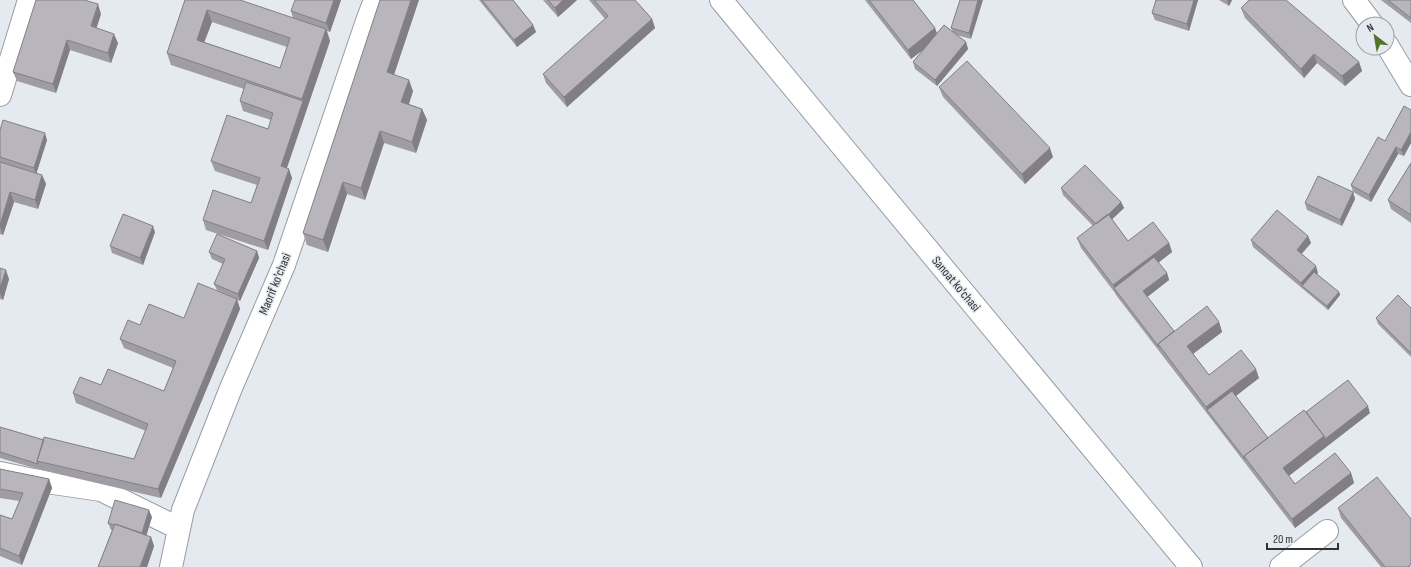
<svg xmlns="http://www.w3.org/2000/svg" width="1411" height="567" viewBox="0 0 1411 567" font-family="'Sofia Sans Condensed',sans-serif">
<rect width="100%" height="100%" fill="#e5e9f0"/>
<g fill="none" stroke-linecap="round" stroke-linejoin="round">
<defs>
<path id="minor" d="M 1354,0 L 1372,24
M 1387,45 L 1411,85
M 0,95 L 29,0
M 0,473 L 33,480 L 101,490 L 178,528
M 171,567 L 183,510 L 231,388 L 284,265 L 367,21 L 375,0
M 1281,567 L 1327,531"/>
<path id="major" d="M 721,0 L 1191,567"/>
</defs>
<use href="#minor" stroke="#979ca2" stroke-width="24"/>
<use href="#major" stroke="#979ca2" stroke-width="24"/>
<use href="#minor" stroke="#fff" stroke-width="22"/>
<use href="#major" stroke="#fff" stroke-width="22"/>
</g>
<path fill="#9f9ca3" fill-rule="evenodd" d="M 185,0 L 293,18 L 291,11 L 341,0 L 330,32 L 327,31 L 330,41 L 287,168 L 292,178 L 268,250 L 206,230 L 203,220 L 251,203 L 257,185 L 215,171 L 211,161 L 268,129 L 271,120 L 243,111 L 240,101 L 244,89 L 171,65 L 167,53 ZM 212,22 L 287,47 L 280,68 L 204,42 Z
M 479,0 L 513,0 L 533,25 L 536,32 L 517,47 Z
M 543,0 L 577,0 L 558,17 Z
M 589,0 L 635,0 L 652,19 L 655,28 L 567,107 L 546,83 L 543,74 L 605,19 Z
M 865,0 L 913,0 L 935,28 L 937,33 L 953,32 L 951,28 L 960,0 L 971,39 L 957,35 L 966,42 L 968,49 L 937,86 L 915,69 L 913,62 L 923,50 L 911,59 Z
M 1156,0 L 1198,0 L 1189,31 L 1155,20 L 1152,13 Z
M 1219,0 L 1232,0 L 1229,6 Z
M 1381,0 L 1411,0 L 1411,23 Z
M 1241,8 L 1359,62 L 1362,71 L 1345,86 L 1317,63 L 1304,78 L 1245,18 Z
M 101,14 L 96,28 L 118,43 L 111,63 L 70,50 L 56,93 L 17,81 L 13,72 Z
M 394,75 L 413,91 L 409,104 L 422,109 L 427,120 L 416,153 L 384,143 L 365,200 L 347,194 L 328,252 L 307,245 L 303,233 Z
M 939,87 L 1053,157 L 1025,184 L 943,97 Z
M 1404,106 L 1404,156 L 1398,154 L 1371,202 L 1353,192 L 1351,185 L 1385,141 Z
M 0,130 L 47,140 L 36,173 L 42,175 L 46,184 L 38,209 L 14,202 L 3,235 L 0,234 Z
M 1411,163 L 1411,223 L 1391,209 L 1388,200 Z
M 1061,188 L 1121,202 L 1124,208 L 1112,219 L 1128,241 L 1169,243 L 1172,252 L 1158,263 L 1167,273 L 1169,280 L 1147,297 L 1174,331 L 1219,322 L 1222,332 L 1193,354 L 1209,375 L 1259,378 L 1236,396 L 1268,438 L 1306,412 L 1370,413 L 1289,476 L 1295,484 L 1351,473 L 1354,483 L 1295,528 L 1116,295 L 1115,293 L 1081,248 L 1077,238 L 1093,226 L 1063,195 Z
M 1353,192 L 1355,199 L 1342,226 L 1307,210 L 1305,203 Z
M 155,232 L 143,265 L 112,253 L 110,246 Z
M 1308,236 L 1311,243 L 1301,254 L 1318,273 L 1317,274 L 1339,292 L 1340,295 L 1328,310 L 1253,247 L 1251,240 Z
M 257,251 L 259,258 L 240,301 L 217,290 L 214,284 L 223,264 L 212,259 L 209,252 Z
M 0,268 L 9,279 L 3,300 L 0,299 Z
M 237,299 L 240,309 L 161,498 L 41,470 L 0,458 L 0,427 L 44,440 L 134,459 L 146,431 L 76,403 L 73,393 L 101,385 L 164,391 L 173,368 L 124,348 L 120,339 L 140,325 L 184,318 Z
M 1411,308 L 1411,357 L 1378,324 L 1376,318 Z
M 0,469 L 49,479 L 52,488 L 22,565 L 0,556 L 0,515 L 12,519 L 19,501 L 0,498 Z
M 1338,508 L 1411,567 L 1381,567 L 1341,518 Z
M 152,517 L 146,535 L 151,537 L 154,546 L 147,567 L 98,567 L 112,530 L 111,530 L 108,523 Z"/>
<path fill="#827f84" d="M 334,0 L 341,0 L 330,32 L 326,23 Z
M 411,0 L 419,0 L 391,84 L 387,72 Z
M 563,0 L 577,0 L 558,17 L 555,8 Z
M 978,0 L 983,0 L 971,39 L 969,33 Z
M 1194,0 L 1198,0 L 1189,31 L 1187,24 Z
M 1227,0 L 1232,0 L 1229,6 Z
M 98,4 L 101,14 L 94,36 L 91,26 Z
M 207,10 L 212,22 L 201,51 L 197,40 Z
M 652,19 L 655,28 L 567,107 L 564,97 Z
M 533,25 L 536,32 L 517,47 L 514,40 Z
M 935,28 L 938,38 L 911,59 L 908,50 Z
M 326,29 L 330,41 L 284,176 L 281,166 L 303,101 L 302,99 Z
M 114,34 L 118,43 L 111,63 L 108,53 Z
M 67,40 L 70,50 L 56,93 L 53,84 Z
M 966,42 L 968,49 L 937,86 L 935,80 Z
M 1314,54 L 1317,63 L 1304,78 L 1301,69 Z
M 1359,62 L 1362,71 L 1345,86 L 1342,76 Z
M 409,80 L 413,91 L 406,113 L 401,102 Z
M 422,109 L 427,120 L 416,153 L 412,142 Z
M 380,131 L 384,143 L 365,200 L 361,188 Z
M 1411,132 L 1411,143 L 1404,156 L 1401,150 Z
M 45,133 L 47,140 L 36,175 L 34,168 Z
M 1396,147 L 1398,154 L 1371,202 L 1369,195 Z
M 1050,148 L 1053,157 L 1025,184 L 1022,174 Z
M 289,169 L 292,178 L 268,250 L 264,241 Z
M 42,175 L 46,184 L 38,209 L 35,200 Z
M 343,182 L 347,194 L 328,252 L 323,240 Z
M 10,192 L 14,202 L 3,235 L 0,227 L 0,225 Z
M 1353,192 L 1355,199 L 1342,226 L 1340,220 Z
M 1121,202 L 1124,208 L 1099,232 L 1097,225 Z
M 153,226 L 155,232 L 143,265 L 140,258 Z
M 1308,236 L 1311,243 L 1299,257 L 1297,250 Z
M 1169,243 L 1172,252 L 1118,294 L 1115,290 L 1113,285 Z
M 257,251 L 259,258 L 240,301 L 238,294 Z
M 1316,266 L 1318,273 L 1305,288 L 1302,286 L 1301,283 Z
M 6,270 L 9,279 L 3,300 L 0,293 L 0,288 Z
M 1167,273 L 1169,280 L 1146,298 L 1143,291 Z
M 1339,292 L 1340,295 L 1328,310 L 1327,306 Z
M 237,299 L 240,309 L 161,498 L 158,489 Z
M 1219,322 L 1222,332 L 1190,356 L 1187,346 Z
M 1256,369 L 1259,378 L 1211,415 L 1207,410 L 1206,407 Z
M 1368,406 L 1370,413 L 1286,478 L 1283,468 L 1324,436 Z
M 1351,473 L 1354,483 L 1295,528 L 1292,519 Z
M 49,479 L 52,488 L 22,565 L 19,556 Z
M 149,510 L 152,517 L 145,540 L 142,533 Z
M 151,537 L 154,546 L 147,567 L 140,567 Z"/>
<path fill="#b9b5bd" stroke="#827f84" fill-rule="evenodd" d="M 36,0 L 84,0 L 98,4 L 91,26 L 114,34 L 108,53 L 67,40 L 53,84 L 13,72 Z
M 185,0 L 240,0 L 326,29 L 302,99 L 167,53 ZM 207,10 L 290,38 L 280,68 L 197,40 Z
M 295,0 L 334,0 L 326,23 L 291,11 Z
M 380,0 L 411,0 L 387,72 L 409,80 L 401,102 L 422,109 L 412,142 L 380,131 L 361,188 L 343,182 L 323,240 L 303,233 Z
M 482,0 L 513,0 L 533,25 L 514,40 Z
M 548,0 L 563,0 L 555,8 Z
M 594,0 L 635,0 L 652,19 L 564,97 L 543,74 L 608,16 Z
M 869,0 L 913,0 L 935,28 L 908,50 Z
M 960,0 L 978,0 L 969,33 L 951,28 Z
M 1156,0 L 1194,0 L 1187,24 L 1152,13 Z
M 1249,0 L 1286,0 L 1359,62 L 1342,76 L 1314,54 L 1301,69 L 1241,8 Z
M 1388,0 L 1411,0 L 1411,18 Z
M 944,25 L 966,42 L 935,80 L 913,62 Z
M 967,61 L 1050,148 L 1022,174 L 939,87 Z
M 246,82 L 303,101 L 281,166 L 289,169 L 264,241 L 203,220 L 213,190 L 251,203 L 260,178 L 211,161 L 227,115 L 268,129 L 273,113 L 240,101 Z
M 1404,106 L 1411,110 L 1411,132 L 1401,150 L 1396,147 L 1369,195 L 1351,185 L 1378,137 L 1385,141 Z
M 3,120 L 45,133 L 34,168 L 0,157 L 0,130 Z
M 0,162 L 42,175 L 35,200 L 10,192 L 0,225 Z
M 1411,163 L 1411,215 L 1388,200 Z
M 1085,165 L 1121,202 L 1107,216 L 1096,224 L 1061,188 Z
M 1318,176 L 1353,192 L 1340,220 L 1305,203 Z
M 1277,210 L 1308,236 L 1297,250 L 1316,266 L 1301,283 L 1251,240 Z
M 123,214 L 153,226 L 140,258 L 110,246 Z
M 1108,214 L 1128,241 L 1153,222 L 1169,243 L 1113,285 L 1077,238 Z
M 217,234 L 257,251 L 238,294 L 214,284 L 225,259 L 209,252 Z
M 1154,257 L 1167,273 L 1143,291 L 1174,331 L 1158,344 L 1159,347 L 1114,288 Z
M 0,268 L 6,270 L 0,288 Z
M 1314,272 L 1339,292 L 1327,306 L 1302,286 Z
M 198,283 L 237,299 L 158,489 L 37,461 L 44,437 L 134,459 L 148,424 L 73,393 L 80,377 L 101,385 L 108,369 L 164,391 L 176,361 L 120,339 L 128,320 L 140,325 L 149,304 L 184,318 Z
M 1398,295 L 1411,308 L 1411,353 L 1376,318 Z
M 1207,306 L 1219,322 L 1187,346 L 1209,375 L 1241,350 L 1256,369 L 1206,407 L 1158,344 Z
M 1348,380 L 1368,406 L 1325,439 L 1324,436 L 1306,412 Z
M 1232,391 L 1268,438 L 1244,456 L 1245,459 L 1207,410 Z
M 1304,410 L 1324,436 L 1283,468 L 1295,484 L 1335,453 L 1351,473 L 1292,519 L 1244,456 Z
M 0,427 L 44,440 L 37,461 L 38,464 L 0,452 Z
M 0,469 L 49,479 L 19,556 L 0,548 L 0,515 L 12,519 L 23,493 L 0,489 Z
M 1377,477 L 1411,519 L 1411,564 L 1408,567 L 1385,567 L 1338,508 Z
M 115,500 L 149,510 L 142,533 L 115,524 L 114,525 L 108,523 Z
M 115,524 L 151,537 L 140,567 L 98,567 Z"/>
<g text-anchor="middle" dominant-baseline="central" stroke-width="3" stroke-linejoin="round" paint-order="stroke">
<g font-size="13" fill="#303234" stroke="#e5e9f0">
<text transform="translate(275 284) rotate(-68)">Maorif ko'chasi</text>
<text transform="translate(956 284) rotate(50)">Sanoat ko'chasi</text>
</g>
</g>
<g transform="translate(1375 36) rotate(329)"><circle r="19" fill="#e5e9f0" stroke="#9da0a5"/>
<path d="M0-3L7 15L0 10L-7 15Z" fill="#53742b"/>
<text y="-6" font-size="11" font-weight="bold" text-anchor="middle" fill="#303234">N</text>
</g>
<path d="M1267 543v6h71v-6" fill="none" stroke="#303234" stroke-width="2"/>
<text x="1273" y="543" font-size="12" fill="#303234" stroke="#e5e9f0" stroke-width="3" paint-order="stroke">20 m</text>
</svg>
